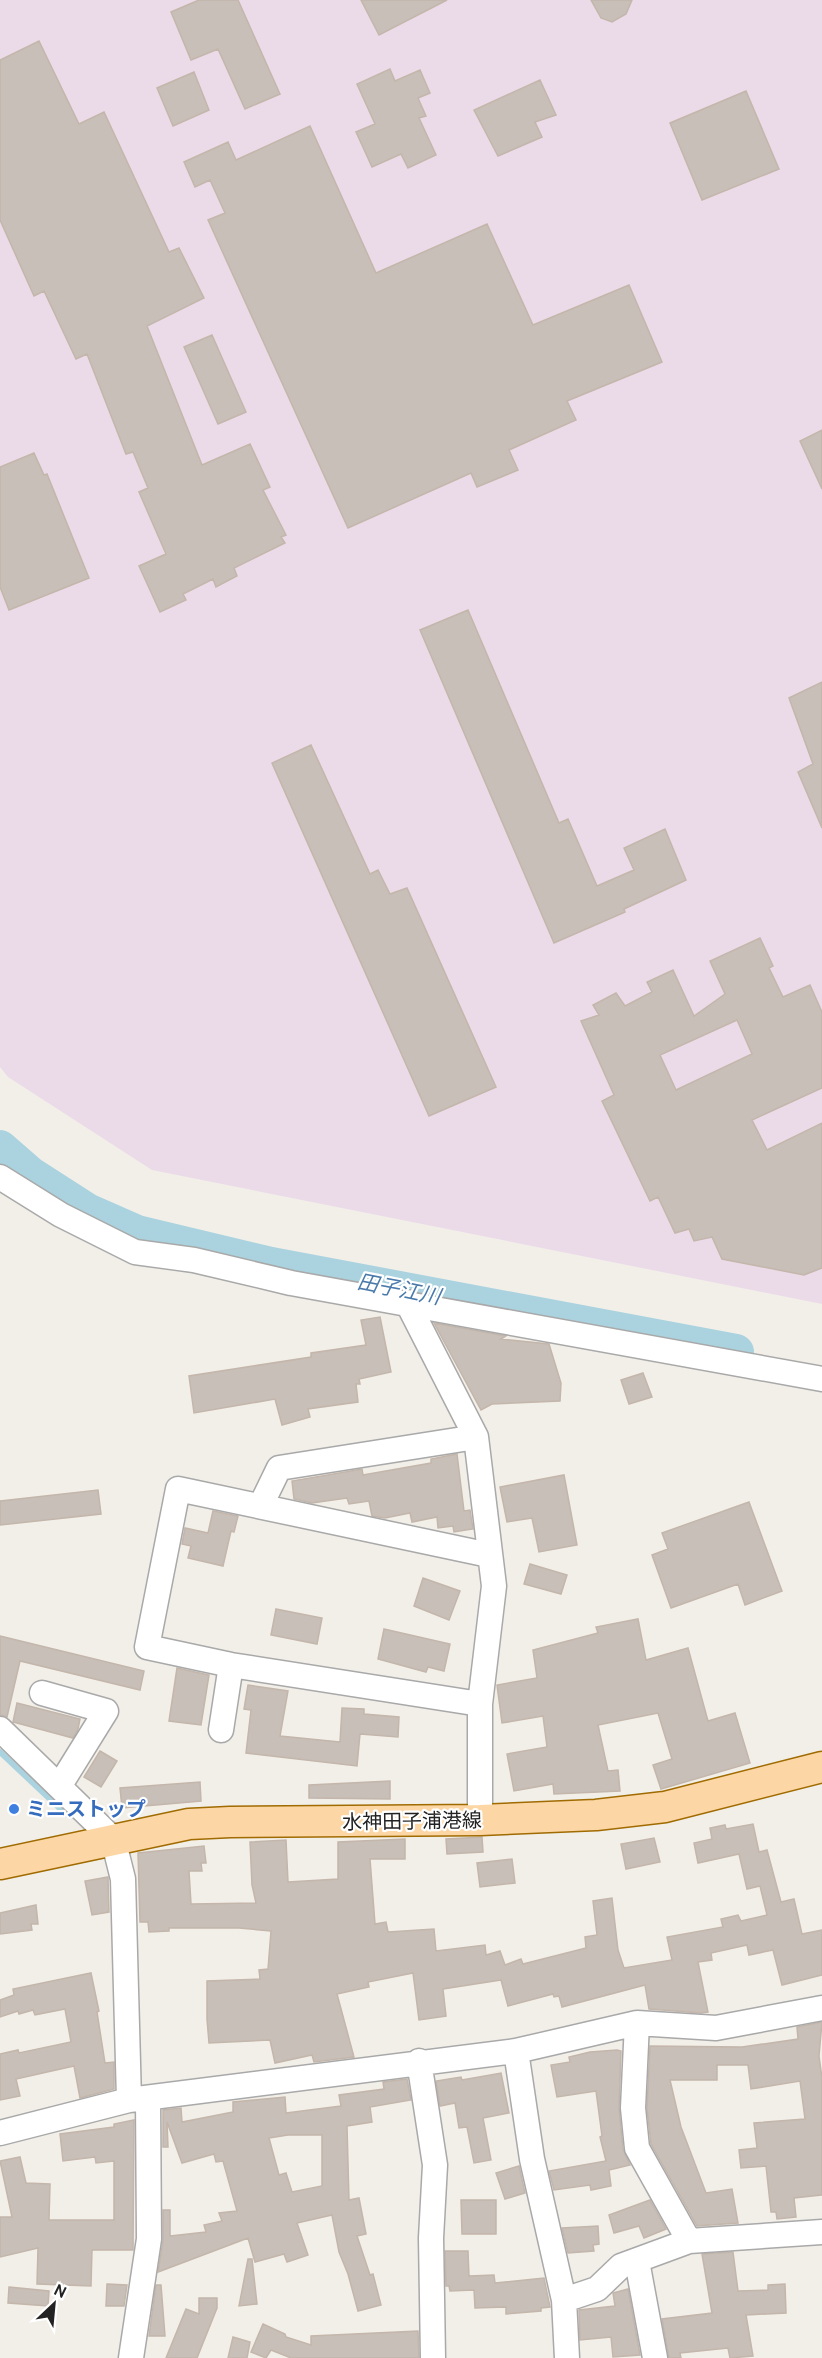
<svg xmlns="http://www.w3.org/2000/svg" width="822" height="2358" viewBox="0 0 822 2358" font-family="Cabin,'Noto Sans JP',sans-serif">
<rect width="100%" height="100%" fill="#f2efe9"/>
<path fill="#ebdbe8" d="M 0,0 L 822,0 L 822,1304 L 152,1170 L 8,1077 L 0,1067 Z"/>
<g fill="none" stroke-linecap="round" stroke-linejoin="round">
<path stroke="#aad3df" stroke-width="6" d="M 0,1752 L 66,1814"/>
<path stroke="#aad3df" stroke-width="36" d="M 0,1148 L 31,1175 L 87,1211 L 137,1233 L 271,1265 L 736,1352"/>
</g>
<path fill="#c7bfb8" stroke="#c4b6ab" stroke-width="1.5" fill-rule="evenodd" d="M 199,0 L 238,0 L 280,94 L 245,109 L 218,49 L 191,60 L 171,12 Z
M 361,0 L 447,0 L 379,35 Z
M 591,0 L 632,0 L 626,14 L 612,22 L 601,18 Z
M 39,41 L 79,124 L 104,112 L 169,252 L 179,248 L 204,298 L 147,326 L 202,465 L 250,444 L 270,487 L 263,490 L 286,535 L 281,537 L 285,543 L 234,568 L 237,576 L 216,587 L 213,579 L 183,594 L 186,600 L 160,612 L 139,566 L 166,554 L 139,492 L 148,488 L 133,452 L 126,454 L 87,354 L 76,359 L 44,291 L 34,296 L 0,220 L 0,60 Z
M 390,69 L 395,81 L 420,70 L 430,93 L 418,98 L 426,116 L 419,118 L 436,155 L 408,168 L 401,154 L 372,167 L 356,132 L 375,124 L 357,84 Z
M 194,72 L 209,110 L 173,126 L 157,88 Z
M 540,80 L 556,115 L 535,122 L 542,137 L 498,156 L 474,110 Z
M 746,91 L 779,169 L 702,200 L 670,123 Z
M 310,126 L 376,273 L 487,224 L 533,325 L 629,285 L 662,362 L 567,401 L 576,420 L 509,450 L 518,470 L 477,487 L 471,473 L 348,528 L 208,220 L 225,213 L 210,180 L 195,187 L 184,162 L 228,142 L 236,160 Z
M 212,335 L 246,412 L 218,424 L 184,347 Z
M 822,430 L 822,489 L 800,441 Z
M 34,453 L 44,475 L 47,474 L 89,578 L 9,610 L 0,587 L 0,467 Z
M 468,610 L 559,823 L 568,819 L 597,886 L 634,870 L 624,848 L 665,829 L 686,880 L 624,909 L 625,912 L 554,943 L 420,630 Z
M 822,682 L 822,828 L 798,772 L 813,764 L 789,698 Z
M 311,745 L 370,874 L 378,870 L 390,894 L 407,888 L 496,1087 L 429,1116 L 272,763 Z
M 760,938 L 773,966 L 769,968 L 783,997 L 810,985 L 822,1012 L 822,1088 L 752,1120 L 767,1150 L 822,1123 L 822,1268 L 804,1275 L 722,1259 L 712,1237 L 694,1241 L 689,1229 L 675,1233 L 658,1197 L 650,1201 L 602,1101 L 614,1095 L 581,1021 L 599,1015 L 593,1005 L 616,993 L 625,1006 L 652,992 L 647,982 L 673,970 L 694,1016 L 725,994 L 710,961 ZM 737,1020 L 752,1054 L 676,1090 L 660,1055 Z
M 380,1317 L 391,1372 L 359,1379 L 360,1384 L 356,1384 L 358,1402 L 308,1409 L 310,1417 L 282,1425 L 275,1399 L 194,1413 L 189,1376 L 311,1357 L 311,1353 L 366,1345 L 361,1320 Z
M 434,1323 L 506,1336 L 501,1339 L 549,1344 L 561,1383 L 560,1401 L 492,1404 L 481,1410 Z
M 643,1373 L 652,1397 L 629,1404 L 621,1380 Z
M 457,1454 L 464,1511 L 470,1510 L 473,1529 L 454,1532 L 453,1526 L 438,1528 L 437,1517 L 412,1522 L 410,1513 L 385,1518 L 372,1516 L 369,1501 L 349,1504 L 347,1498 L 312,1503 L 294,1499 L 292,1481 L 362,1469 L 363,1475 L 431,1463 L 431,1459 Z
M 564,1475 L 577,1545 L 539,1552 L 532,1518 L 507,1522 L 500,1487 Z
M 98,1490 L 101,1514 L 0,1525 L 0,1501 Z
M 749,1502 L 782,1591 L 745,1605 L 738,1584 L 671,1608 L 652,1555 L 668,1549 L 662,1533 Z
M 213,1511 L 238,1516 L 234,1532 L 231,1531 L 223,1566 L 188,1558 L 191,1546 L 182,1544 L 185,1528 L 208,1533 Z
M 530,1564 L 567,1575 L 561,1594 L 524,1584 Z
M 423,1578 L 460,1591 L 449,1620 L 414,1606 Z
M 276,1609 L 322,1618 L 317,1644 L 271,1635 Z
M 638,1619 L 646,1660 L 688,1648 L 708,1721 L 735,1713 L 750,1763 L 661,1789 L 653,1765 L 672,1759 L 658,1713 L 598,1725 L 608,1771 L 618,1770 L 620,1791 L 554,1794 L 553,1784 L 514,1791 L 507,1754 L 547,1747 L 543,1716 L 502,1723 L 497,1685 L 537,1678 L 533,1650 L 598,1633 L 596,1627 Z
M 384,1629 L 450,1644 L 444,1671 L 428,1667 L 426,1672 L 378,1659 Z
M 0,1636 L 144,1671 L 140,1690 L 20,1661 L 7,1717 L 0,1715 Z
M 177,1668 L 209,1675 L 201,1725 L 169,1721 Z
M 248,1685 L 288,1691 L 280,1736 L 340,1742 L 342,1708 L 364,1709 L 364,1714 L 399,1717 L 398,1737 L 360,1734 L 357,1766 L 246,1753 L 251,1710 L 244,1709 Z
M 17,1703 L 80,1719 L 78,1729 L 73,1738 L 13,1722 Z
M 100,1751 L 117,1761 L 101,1787 L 84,1777 Z
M 390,1781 L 390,1799 L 309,1798 L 309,1785 Z
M 200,1782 L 201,1801 L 122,1808 L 120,1788 Z
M 753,1824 L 759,1852 L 767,1850 L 781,1902 L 794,1899 L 802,1934 L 822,1930 L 822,1975 L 782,1985 L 773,1950 L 749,1955 L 747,1945 L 711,1953 L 712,1960 L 698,1962 L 708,2012 L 701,2013 L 649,2009 L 645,1985 L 562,2007 L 559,1996 L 554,1997 L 553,1994 L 508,2006 L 501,1980 L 443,1989 L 446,2016 L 419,2020 L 413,1973 L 368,1982 L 369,1987 L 337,1994 L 354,2057 L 314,2062 L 312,2055 L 275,2063 L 270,2040 L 209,2043 L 207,2019 L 207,1981 L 260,1979 L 259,1970 L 268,1969 L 271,1931 L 239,1928 L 169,1928 L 169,1931 L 149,1932 L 148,1922 L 140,1922 L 138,1853 L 204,1846 L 206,1863 L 201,1863 L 202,1871 L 189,1871 L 191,1904 L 256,1903 L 252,1885 L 250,1842 L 286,1840 L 288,1882 L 338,1879 L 338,1842 L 405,1839 L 405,1859 L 370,1859 L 375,1924 L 386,1922 L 388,1932 L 434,1929 L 436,1951 L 485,1945 L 486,1955 L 500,1951 L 505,1965 L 521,1959 L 523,1964 L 586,1948 L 585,1937 L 597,1935 L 593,1901 L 612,1898 L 618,1950 L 624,1968 L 672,1960 L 667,1937 L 723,1927 L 721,1919 L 738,1915 L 741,1921 L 767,1915 L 760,1886 L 747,1889 L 739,1854 L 698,1863 L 694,1843 L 712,1839 L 710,1828 L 725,1825 L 726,1829 Z
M 482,1837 L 483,1852 L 447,1854 L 446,1839 Z
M 654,1838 L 660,1862 L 626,1869 L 621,1844 Z
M 512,1859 L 515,1883 L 480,1887 L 477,1863 Z
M 108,1877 L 109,1912 L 92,1915 L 85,1881 Z
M 36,1905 L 38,1924 L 31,1924 L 32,1930 L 0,1934 L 0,1913 Z
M 91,1973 L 99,2011 L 97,2012 L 105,2063 L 114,2062 L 114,2089 L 80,2098 L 74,2066 L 16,2079 L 20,2096 L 0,2100 L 0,2054 L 18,2050 L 19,2053 L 71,2042 L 65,2009 L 35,2015 L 33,2010 L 19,2014 L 18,2011 L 0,2017 L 0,2000 L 14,1995 L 13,1989 Z
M 822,2022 L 819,2056 L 822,2078 L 822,2195 L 794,2198 L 796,2217 L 777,2219 L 776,2212 L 771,2212 L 766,2166 L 741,2168 L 739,2150 L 757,2148 L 754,2123 L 805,2119 L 800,2081 L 751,2089 L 748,2065 L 717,2065 L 717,2080 L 670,2080 L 681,2127 L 706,2193 L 732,2189 L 738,2223 L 697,2226 L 651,2144 L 647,2108 L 650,2046 L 742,2047 L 798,2039 L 797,2027 Z
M 617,2050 L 621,2051 L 619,2108 L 623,2149 L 630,2165 L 609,2170 L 611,2186 L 591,2190 L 590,2185 L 554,2190 L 549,2171 L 606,2161 L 600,2137 L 602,2136 L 596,2091 L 557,2097 L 551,2065 L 570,2062 L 569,2057 L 590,2052 Z
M 501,2073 L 509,2113 L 483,2118 L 491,2160 L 474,2163 L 467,2127 L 459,2128 L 455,2103 L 440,2106 L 436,2081 L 461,2077 L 462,2080 Z
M 407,2079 L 411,2100 L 370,2107 L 372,2122 L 347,2126 L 349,2200 L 359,2198 L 366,2234 L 357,2236 L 370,2275 L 373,2274 L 381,2305 L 358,2311 L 348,2274 L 339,2252 L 332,2215 L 297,2223 L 308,2255 L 287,2262 L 284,2254 L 255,2262 L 248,2238 L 158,2272 L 163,2241 L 163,2210 L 170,2210 L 170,2236 L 206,2232 L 204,2225 L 222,2221 L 219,2213 L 237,2211 L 223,2161 L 216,2162 L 214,2154 L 182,2163 L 167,2122 L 168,2147 L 163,2147 L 163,2110 L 181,2108 L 182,2122 L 233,2112 L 233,2102 L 285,2097 L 286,2113 L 341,2106 L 339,2095 L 384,2089 L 383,2082 ZM 288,2135 L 322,2135 L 322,2186 L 292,2192 L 286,2173 L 279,2175 L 269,2138 Z
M 134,2120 L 133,2250 L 92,2250 L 91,2286 L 37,2284 L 38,2248 L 0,2257 L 0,2217 L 12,2217 L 0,2161 L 20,2157 L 26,2183 L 50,2184 L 49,2220 L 114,2220 L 114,2161 L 96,2163 L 95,2157 L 63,2161 L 60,2134 L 114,2127 L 114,2124 Z
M 519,2166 L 525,2193 L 505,2199 L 496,2173 Z
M 461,2200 L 496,2200 L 496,2234 L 462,2234 Z
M 650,2200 L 666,2229 L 644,2238 L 639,2226 L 614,2233 L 609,2215 Z
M 598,2226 L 599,2244 L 593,2245 L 594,2251 L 568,2253 L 562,2228 Z
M 445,2251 L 468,2251 L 469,2276 L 494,2275 L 495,2283 L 544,2278 L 550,2307 L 541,2308 L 541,2311 L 506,2314 L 506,2307 L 475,2308 L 474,2290 L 450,2291 L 449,2286 L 446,2286 Z
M 733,2252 L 738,2291 L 768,2290 L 768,2285 L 785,2284 L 786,2313 L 746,2315 L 753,2356 L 730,2358 L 728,2348 L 680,2353 L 681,2358 L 669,2358 L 662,2319 L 712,2313 L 702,2254 Z
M 248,2259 L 252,2259 L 257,2304 L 239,2306 Z
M 107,2284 L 127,2285 L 124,2306 L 106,2306 Z
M 156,2285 L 161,2285 L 165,2336 L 149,2336 Z
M 9,2287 L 49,2291 L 48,2306 L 8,2303 Z
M 628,2289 L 640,2355 L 613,2357 L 611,2337 L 580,2340 L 579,2310 L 615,2306 L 613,2293 Z
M 199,2298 L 217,2298 L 217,2308 L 197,2358 L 166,2358 L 186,2309 L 199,2314 Z
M 263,2324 L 285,2334 L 286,2337 L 311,2345 L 311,2336 L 418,2331 L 419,2358 L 291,2358 L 271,2350 L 266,2358 L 251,2352 Z
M 233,2337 L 250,2342 L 247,2358 L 228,2358 Z"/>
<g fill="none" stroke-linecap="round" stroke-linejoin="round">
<defs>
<path id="minor" d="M 0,1177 L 61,1215 L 135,1252 L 194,1260 L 291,1283 L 822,1379
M 407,1302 L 476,1437 L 494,1586 L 480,1704 L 480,1820
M 261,1505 L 279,1468 L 476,1437
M 42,1693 L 106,1711 L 60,1785
M 480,1704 L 231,1665 L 147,1647 L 178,1489 L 489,1555
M 0,1729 L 113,1839 L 123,1879 L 129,2100
M 221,1730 L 231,1665
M 637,2023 L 633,2108 L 637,2148 L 689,2241
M 516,2051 L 532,2159 L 564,2300 L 567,2358
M 419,2061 L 435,2165 L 431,2238 L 433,2358
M 0,2133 L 129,2100 L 516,2051 L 637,2023 L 716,2028 L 822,2008
M 637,2261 L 655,2358
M 564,2300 L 597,2289 L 621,2266 L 689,2241 L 822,2232
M 131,2358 L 149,2239 L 148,2099"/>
<path id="major" d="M 0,1864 L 189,1824 L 230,1822 L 480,1820 L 596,1815 L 665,1807 L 822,1767"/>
</defs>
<use href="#minor" stroke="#a9a9a9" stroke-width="27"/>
<use href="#major" stroke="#a06b00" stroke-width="33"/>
<use href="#minor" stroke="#fff" stroke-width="24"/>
<use href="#major" stroke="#fcd6a4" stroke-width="30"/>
</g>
<circle fill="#3f7fe0" stroke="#fff" stroke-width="2" cx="14" cy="1809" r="6"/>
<g text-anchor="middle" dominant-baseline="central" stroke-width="4.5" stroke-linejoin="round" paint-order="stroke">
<g font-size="20" font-weight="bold" fill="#366cbe" stroke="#fff" text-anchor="start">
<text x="26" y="1809">ミニストップ</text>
</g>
<g font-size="20" fill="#222" stroke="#fff">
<text transform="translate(412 1821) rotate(-1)">水神田子浦港線</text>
</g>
<g font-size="21" font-style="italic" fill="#4a7aab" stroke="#fff">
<text transform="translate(399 1289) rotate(11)">田子江川</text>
</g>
</g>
<g transform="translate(54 2304) rotate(26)" stroke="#ffffff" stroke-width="4.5" paint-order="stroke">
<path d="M0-4.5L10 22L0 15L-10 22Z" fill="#222222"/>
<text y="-9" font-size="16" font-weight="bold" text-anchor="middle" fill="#222222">N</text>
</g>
</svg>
